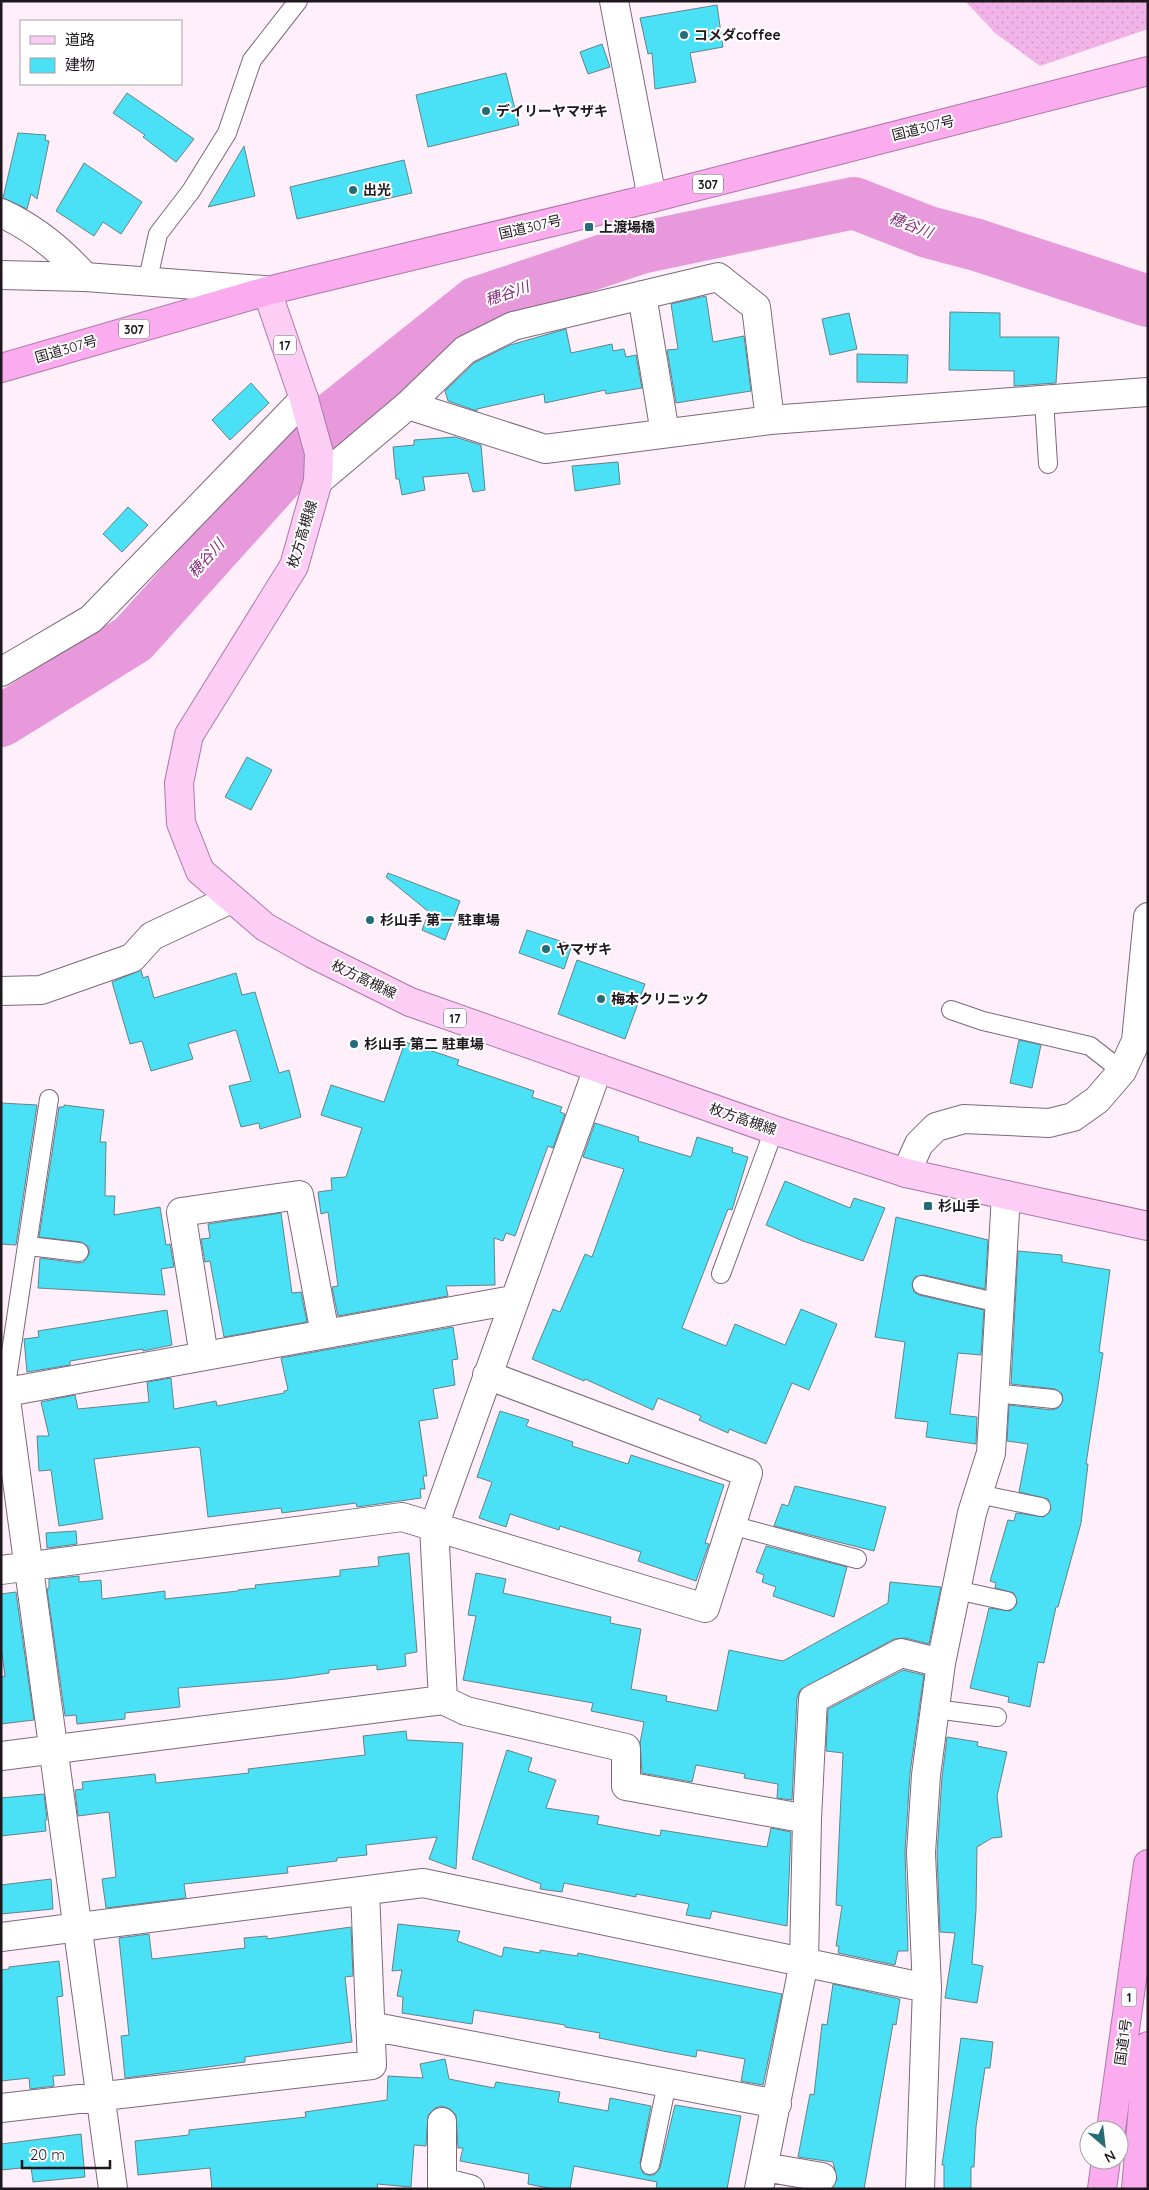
<svg xmlns="http://www.w3.org/2000/svg" width="1149" height="2190" viewBox="0 0 1149 2190" font-family="Quicksand,'Noto Sans JP',sans-serif">
<defs>
<pattern id="grass-dots" width="8" height="8" patternUnits="userSpaceOnUse" patternTransform="scale(1.25)"><rect width="8" height="8" fill="#f2b3e9"/><path d="M2 2h.1M6 6h.1" fill="none" stroke="#cf99c7" stroke-width="1.8" stroke-linecap="round"/></pattern>
</defs>
<rect width="100%" height="100%" fill="#feeffb"/>
<path fill="url(#grass-dots)" d="M 965,1 L 1148,1 L 1148,29 L 1040,66 L 995,33 Z"/>
<g fill="none" stroke-linecap="round" stroke-linejoin="round">
<path stroke="#e799dc" stroke-width="52" d="M 1,721 L 133,639 L 331,419 L 476,303 L 640,248 L 854,203 L 928,232 L 977,245 L 1148,301"/>
</g>
<path fill="#4ae0f5" stroke="#648389" d="M 717,5 L 723,47 L 690,53 L 696,82 L 655,89 L 652,53 L 648,54 L 640,18 Z
M 602,44 L 610,67 L 588,74 L 580,52 Z
M 506,73 L 519,125 L 428,147 L 416,95 Z
M 127,93 L 194,139 L 176,162 L 143,137 L 145,135 L 113,113 Z
M 18,133 L 46,135 L 45,140 L 49,141 L 37,199 L 31,194 L 27,209 L 3,198 Z
M 244,146 L 255,196 L 208,207 Z
M 404,160 L 412,193 L 297,219 L 290,187 Z
M 84,163 L 142,202 L 121,234 L 103,222 L 94,236 L 56,211 Z
M 706,296 L 713,342 L 744,336 L 751,391 L 676,403 L 667,350 L 678,349 L 671,304 Z
M 950,312 L 1000,313 L 1000,337 L 1059,337 L 1056,383 L 1014,386 L 1014,371 L 949,370 Z
M 849,313 L 857,349 L 830,355 L 822,319 Z
M 566,329 L 571,353 L 612,344 L 613,351 L 624,349 L 626,357 L 636,355 L 642,388 L 606,394 L 605,390 L 545,403 L 544,394 L 477,409 L 477,411 L 448,401 L 445,391 L 474,363 L 510,345 Z
M 857,354 L 908,355 L 907,383 L 857,382 Z
M 251,383 L 269,403 L 230,440 L 212,420 Z
M 455,437 L 481,445 L 485,490 L 473,492 L 468,473 L 423,477 L 425,490 L 402,495 L 399,479 L 396,479 L 393,447 L 414,445 L 414,440 Z
M 618,462 L 620,484 L 575,491 L 572,466 Z
M 128,507 L 148,525 L 122,552 L 103,534 Z
M 247,757 L 272,770 L 251,810 L 225,797 Z
M 388,873 L 460,901 L 445,940 L 422,930 L 429,912 L 386,877 Z
M 527,930 L 572,945 L 564,969 L 519,953 Z
M 577,960 L 645,984 L 625,1039 L 558,1014 Z
M 141,970 L 143,978 L 148,976 L 154,998 L 236,973 L 242,995 L 255,992 L 279,1073 L 289,1070 L 301,1117 L 260,1129 L 259,1123 L 241,1127 L 229,1086 L 251,1081 L 236,1030 L 188,1044 L 193,1059 L 151,1071 L 142,1041 L 130,1044 L 112,982 Z
M 1019,1040 L 1041,1045 L 1032,1088 L 1010,1083 Z
M 405,1042 L 459,1060 L 457,1065 L 534,1091 L 532,1097 L 562,1107 L 560,1112 L 565,1114 L 553,1148 L 548,1146 L 515,1236 L 506,1233 L 503,1241 L 494,1238 L 495,1285 L 446,1286 L 448,1296 L 338,1316 L 332,1287 L 338,1286 L 328,1212 L 321,1214 L 318,1192 L 332,1190 L 331,1178 L 346,1177 L 362,1128 L 321,1115 L 331,1085 L 384,1102 Z
M 1,1103 L 37,1105 L 16,1245 L 1,1244 Z
M 64,1105 L 104,1110 L 100,1142 L 106,1142 L 105,1196 L 115,1196 L 114,1215 L 160,1207 L 166,1245 L 170,1244 L 174,1267 L 161,1269 L 165,1295 L 38,1288 L 40,1258 L 78,1263 L 84,1262 L 89,1254 L 89,1247 L 81,1242 L 39,1237 L 59,1107 L 64,1107 Z
M 595,1123 L 639,1137 L 638,1141 L 691,1157 L 697,1137 L 733,1148 L 732,1152 L 748,1157 L 732,1210 L 728,1209 L 682,1328 L 726,1346 L 735,1324 L 785,1345 L 801,1309 L 837,1324 L 809,1390 L 792,1383 L 766,1444 L 729,1429 L 728,1433 L 699,1420 L 701,1416 L 658,1398 L 653,1410 L 585,1379 L 584,1381 L 532,1359 L 553,1309 L 560,1312 L 585,1254 L 592,1257 L 624,1169 L 583,1157 Z
M 785,1181 L 850,1208 L 854,1198 L 885,1208 L 863,1261 L 803,1241 L 766,1225 Z
M 281,1213 L 292,1293 L 301,1292 L 307,1322 L 224,1337 L 210,1261 L 205,1262 L 201,1239 L 210,1238 L 208,1224 Z
M 896,1217 L 988,1240 L 985,1289 L 924,1275 L 915,1277 L 912,1283 L 914,1292 L 919,1295 L 984,1310 L 981,1355 L 958,1353 L 950,1414 L 977,1417 L 976,1444 L 926,1437 L 928,1422 L 895,1418 L 905,1342 L 875,1337 Z
M 1018,1251 L 1062,1255 L 1062,1262 L 1110,1270 L 1099,1352 L 1103,1353 L 1086,1464 L 1088,1464 L 1081,1523 L 1058,1607 L 1056,1607 L 1044,1663 L 1038,1662 L 1030,1707 L 1008,1702 L 1009,1697 L 970,1688 L 989,1608 L 1010,1611 L 1017,1604 L 1014,1593 L 995,1588 L 996,1583 L 990,1581 L 1008,1520 L 1014,1521 L 1016,1513 L 1044,1517 L 1051,1509 L 1048,1499 L 1019,1492 L 1028,1444 L 1007,1441 L 1009,1405 L 1052,1410 L 1058,1408 L 1063,1401 L 1062,1394 L 1055,1389 L 1011,1384 Z
M 167,1310 L 172,1345 L 143,1351 L 143,1349 L 70,1361 L 70,1365 L 27,1372 L 24,1339 L 39,1337 L 38,1331 Z
M 453,1327 L 458,1359 L 452,1360 L 455,1385 L 433,1389 L 438,1418 L 419,1421 L 427,1476 L 423,1476 L 425,1489 L 420,1489 L 421,1498 L 357,1507 L 356,1503 L 282,1513 L 281,1508 L 208,1517 L 200,1448 L 197,1447 L 94,1459 L 103,1519 L 59,1526 L 51,1470 L 39,1471 L 37,1436 L 49,1436 L 41,1402 L 75,1395 L 78,1409 L 149,1402 L 147,1382 L 171,1378 L 174,1409 L 216,1401 L 217,1406 L 284,1393 L 284,1391 L 288,1390 L 281,1358 Z
M 500,1411 L 529,1420 L 526,1426 L 573,1442 L 572,1446 L 628,1464 L 631,1455 L 724,1485 L 705,1543 L 709,1544 L 696,1581 L 638,1561 L 641,1552 L 560,1526 L 559,1530 L 510,1514 L 506,1527 L 479,1518 L 492,1482 L 477,1477 Z
M 795,1486 L 886,1507 L 874,1551 L 774,1526 L 782,1504 L 788,1506 Z
M 76,1531 L 77,1544 L 47,1548 L 46,1533 Z
M 766,1546 L 847,1567 L 834,1617 L 773,1596 L 776,1587 L 762,1582 L 764,1575 L 756,1572 Z
M 409,1553 L 417,1652 L 405,1654 L 406,1666 L 377,1670 L 377,1665 L 329,1670 L 329,1673 L 286,1679 L 178,1688 L 180,1707 L 125,1713 L 125,1719 L 77,1724 L 76,1715 L 65,1716 L 47,1589 L 49,1588 L 49,1579 L 79,1576 L 79,1582 L 101,1580 L 102,1599 L 165,1591 L 165,1599 L 238,1591 L 238,1590 L 256,1588 L 255,1585 L 340,1576 L 340,1570 L 379,1566 L 378,1557 Z
M 476,1573 L 506,1579 L 503,1593 L 611,1617 L 610,1623 L 641,1629 L 631,1689 L 667,1696 L 666,1701 L 717,1711 L 729,1650 L 783,1661 L 888,1603 L 890,1582 L 941,1587 L 929,1644 L 905,1638 L 894,1639 L 800,1690 L 797,1698 L 792,1800 L 777,1798 L 778,1784 L 744,1778 L 745,1774 L 696,1765 L 692,1782 L 642,1773 L 640,1743 L 644,1722 L 591,1711 L 593,1703 L 463,1680 L 476,1616 L 468,1615 Z
M 16,1592 L 34,1720 L 1,1724 L 1,1677 L 5,1676 L 1,1646 L 1,1594 Z
M 903,1670 L 924,1675 L 910,1773 L 905,1852 L 908,1951 L 898,1951 L 895,1965 L 838,1953 L 839,1946 L 836,1946 L 842,1906 L 836,1905 L 843,1753 L 826,1751 L 828,1709 Z
M 406,1731 L 407,1740 L 463,1743 L 456,1869 L 429,1859 L 437,1837 L 366,1845 L 367,1855 L 337,1858 L 337,1861 L 287,1867 L 288,1873 L 184,1884 L 186,1898 L 106,1908 L 102,1879 L 116,1877 L 109,1812 L 78,1816 L 75,1790 L 83,1789 L 82,1782 L 155,1774 L 156,1783 L 249,1773 L 248,1769 L 365,1755 L 363,1736 Z
M 947,1737 L 978,1742 L 977,1746 L 1007,1752 L 997,1796 L 1002,1837 L 992,1838 L 977,1847 L 976,1910 L 972,1964 L 983,1966 L 977,2003 L 945,1998 L 955,1933 L 940,1932 L 937,1853 L 942,1777 Z
M 507,1750 L 532,1758 L 528,1771 L 556,1780 L 546,1808 L 599,1816 L 597,1824 L 660,1836 L 661,1830 L 767,1847 L 771,1828 L 791,1832 L 787,1926 L 712,1911 L 710,1919 L 686,1915 L 689,1904 L 636,1894 L 636,1897 L 564,1883 L 562,1892 L 540,1889 L 541,1884 L 472,1859 Z
M 44,1794 L 47,1820 L 45,1820 L 46,1831 L 1,1836 L 1,1798 Z
M 51,1879 L 53,1909 L 1,1914 L 1,1885 Z
M 398,1924 L 460,1931 L 457,1941 L 502,1957 L 504,1947 L 540,1953 L 540,1950 L 577,1956 L 578,1953 L 782,1994 L 763,2085 L 741,2081 L 745,2059 L 697,2050 L 696,2057 L 668,2052 L 599,2038 L 600,2033 L 565,2027 L 565,2025 L 474,2010 L 472,2024 L 402,2013 L 403,1997 L 397,1996 L 402,1970 L 392,1971 Z
M 351,1927 L 353,1976 L 345,1977 L 352,2042 L 245,2057 L 245,2062 L 125,2078 L 121,2036 L 129,2035 L 119,1938 L 149,1934 L 152,1959 L 245,1948 L 244,1938 L 267,1936 L 267,1939 Z
M 59,1961 L 63,1996 L 57,1997 L 65,2075 L 53,2076 L 54,2086 L 30,2089 L 29,2078 L 1,2081 L 1,1970 L 9,1969 L 9,1967 Z
M 833,1984 L 900,1999 L 896,2025 L 893,2024 L 864,2189 L 832,2189 L 837,2179 L 833,2162 L 798,2157 L 810,2094 L 814,2095 L 822,2024 L 827,2025 Z
M 961,2038 L 993,2042 L 990,2068 L 985,2068 L 976,2127 L 974,2167 L 971,2167 L 971,2189 L 944,2189 L 944,2165 L 942,2165 Z
M 445,2059 L 449,2079 L 494,2088 L 496,2082 L 560,2092 L 558,2102 L 608,2111 L 610,2098 L 651,2106 L 640,2163 L 643,2173 L 648,2175 L 654,2175 L 660,2168 L 675,2105 L 741,2116 L 727,2189 L 656,2189 L 657,2182 L 574,2166 L 570,2189 L 553,2189 L 528,2184 L 529,2174 L 460,2161 L 463,2148 L 458,2148 L 456,2115 L 450,2109 L 442,2106 L 435,2108 L 428,2115 L 426,2146 L 414,2145 L 411,2187 L 377,2184 L 378,2189 L 212,2189 L 210,2168 L 138,2175 L 135,2141 L 189,2135 L 189,2130 L 306,2117 L 305,2112 L 387,2100 L 388,2076 L 423,2078 L 420,2064 Z
M 81,2134 L 85,2177 L 33,2182 L 31,2167 L 1,2170 L 1,2144 Z"/>
<g fill="none" stroke-linecap="round" stroke-linejoin="round">
<defs>
<path id="lane" d="M 147,283 L 158,234 L 191,191 L 227,133 L 252,60 L 298,1
M 1044,400 L 1048,464
M 951,1010 L 983,1021 L 1090,1046 L 1122,1071
M 29,1246 L 79,1252
M 721,1274 L 774,1130
M 922,1285 L 999,1303
M 5,1392 L 49,1099
M 994,1393 L 1053,1399
M 978,1494 L 1041,1507
M 731,1525 L 857,1559
M 956,1590 L 1007,1601
M 935,1709 L 997,1717
M 650,2165 L 667,2083"/>
<path id="street" d="M 614,1 L 652,198
M 1,213 C 34,228 61,250 85,277
M 642,295 L 665,433
M 408,405 L 465,350 L 513,326 L 718,277 L 756,307 L 770,420
M 318,481 L 408,405 L 545,449 L 770,420 L 1148,392
M 1,672 L 91,619 L 304,399
M 1,991 L 41,990 L 132,958 L 152,936 L 231,899
M 598,1068 L 434,1526 L 443,1700 L 466,1711 L 626,1748 L 626,1786 L 807,1819 L 813,1699 L 901,1653 L 941,1663
M 906,1173 L 919,1144 L 936,1127 L 964,1119 L 1049,1123 L 1073,1117 L 1097,1100 L 1122,1071 L 1136,1041 L 1148,917
M 204,1356 L 181,1212 L 299,1195 L 325,1334
M 5,1392 L 113,2189
M 1,1393 L 513,1300
M 1,1570 L 402,1517 L 705,1608 L 748,1473 L 487,1375
M 1,1756 L 443,1700
M 1,1937 L 423,1883 L 927,1988
M 370,2026 L 777,2104
M 1,2108 L 372,2065 L 365,1891
M 764,2167 L 822,2177
M 442,2182 L 470,2189
M 442,2189 L 442,2122
M 759,2189 L 804,1962 L 807,1819
M 920,2189 L 927,1988 L 921,1853 L 926,1775 L 941,1663 L 972,1513 L 991,1453 L 1006,1195"/>
<path id="secondary" d="M 1,275 L 85,277 L 264,290"/>
<path id="primary" d="M 267,291 L 304,399 L 319,453 L 318,481 L 294,566 L 189,735 L 179,783 L 181,823 L 200,871 L 265,927 L 313,954 L 410,1002 L 774,1130 L 906,1173 L 1148,1226"/>
<path id="highway" d="M 1,368 L 267,291 L 652,198 L 1148,71
M 1111,2130 L 1148,1864
M 1102,2189 L 1106,2160
M 1136,2189 L 1148,2046"/>
</defs>
<use href="#lane" stroke="#7d6879" stroke-width="20"/>
<use href="#street" stroke="#7d6879" stroke-width="30"/>
<use href="#secondary" stroke="#7d6879" stroke-width="30"/>
<use href="#primary" stroke="#ad78a6" stroke-width="30"/>
<use href="#highway" stroke="#ad78a6" stroke-width="30"/>
<use href="#lane" stroke="#fff" stroke-width="18"/>
<use href="#street" stroke="#fff" stroke-width="28"/>
<use href="#secondary" stroke="#fff" stroke-width="28"/>
<use href="#primary" stroke="#fccdf5" stroke-width="28"/>
<use href="#highway" stroke="#faacef" stroke-width="28"/>
</g>
<g fill="#246d78" stroke="#fff" stroke-width="2">
<circle cx="684" cy="35" r="5"/>
<circle cx="486" cy="111" r="5"/>
<circle cx="353" cy="190" r="5"/>
<rect x="584" y="222" width="10" height="10" rx="2.5"/>
<circle cx="370" cy="920" r="5"/>
<circle cx="546" cy="949" r="5"/>
<circle cx="601" cy="999" r="5"/>
<circle cx="354" cy="1044" r="5"/>
<rect x="923" y="1201" width="10" height="10" rx="2.5"/>
</g>
<g text-anchor="middle" dominant-baseline="central" stroke-width="4" stroke-linejoin="round" paint-order="stroke">
<g fill="#fff" stroke="#625d62" stroke-width="1">
<rect x="693" y="174.5" width="30" height="19" rx="4"/>
<rect x="119" y="319.5" width="30" height="19" rx="4"/>
<rect x="274" y="335.5" width="22" height="19" rx="4"/>
<rect x="444" y="1008.5" width="22" height="19" rx="4"/>
<rect x="1121.5" y="1987.5" width="15" height="19" rx="4"/>
</g>
<g font-size="12" font-weight="bold" fill="#1f171e">
<text x="708" y="184">307</text>
<text x="134" y="329">307</text>
<text x="285" y="345">17</text>
<text x="455" y="1018">17</text>
<text x="1129" y="1997">1</text>
</g>
<g font-size="14" font-weight="bold" fill="#1f171e" stroke="#fff" text-anchor="start">
<text x="694" y="35">コメダcoffee</text>
<text x="496" y="111">デイリーヤマザキ</text>
<text x="363" y="190">出光</text>
<text x="599" y="227">上渡場橋</text>
<text x="380" y="920">杉山手 第一 駐車場</text>
<text x="556" y="949">ヤマザキ</text>
<text x="611" y="999">梅本クリニック</text>
<text x="364" y="1044">杉山手 第二 駐車場</text>
<text x="938" y="1206">杉山手</text>
</g>
<g font-size="14" fill="#1f171e" stroke="#fff">
<text transform="translate(923 128) rotate(-14)">国道307号</text>
<text transform="translate(530 227) rotate(-13)">国道307号</text>
<text transform="translate(66 349) rotate(-16)">国道307号</text>
<text transform="translate(302 534) rotate(-73)">枚方高槻線</text>
<text transform="translate(364 979) rotate(26)">枚方高槻線</text>
<text transform="translate(743 1119) rotate(19)">枚方高槻線</text>
<text transform="translate(1123 2042) rotate(-82)">国道1号</text>
</g>
<g font-size="15" font-style="italic" fill="#862c7d" stroke="#fff">
<text transform="translate(911 225) rotate(21)">穂谷川</text>
<text transform="translate(507 293) rotate(-19)">穂谷川</text>
<text transform="translate(206 558) rotate(-48)">穂谷川</text>
</g>
</g>
<rect width="1149" height="2190" fill="none" stroke="#1f171e" stroke-width="5"/>
<rect x="20" y="20" width="162" height="65" fill="#ffffff" stroke="#a5a2a5"/>
<rect x="30" y="36" width="25" height="8" fill="#fccdf5" stroke="#a5a2a5"/>
<text x="65" y="45" font-size="15" fill="#1f171e">道路</text>
<rect x="30" y="58" width="25" height="15" fill="#4ae0f5" stroke="#a5a2a5"/>
<text x="65" y="70" font-size="15" fill="#1f171e">建物</text>
<g transform="translate(1104 2145) rotate(152)"><circle r="24" fill="#ffffff" stroke="#a5a2a5"/>
<path d="M0-4L9 19L0 12L-9 19Z" fill="#246d78"/>
<text y="-8" font-size="14" font-weight="bold" text-anchor="middle" fill="#1f171e">N</text>
</g>
<path d="M22 2160v8h88v-8" fill="none" stroke="#1f171e" stroke-width="2.5"/>
<text x="30" y="2160" font-size="15" fill="#1f171e" stroke="#ffffff" stroke-width="4" paint-order="stroke">20 m</text>
</svg>
